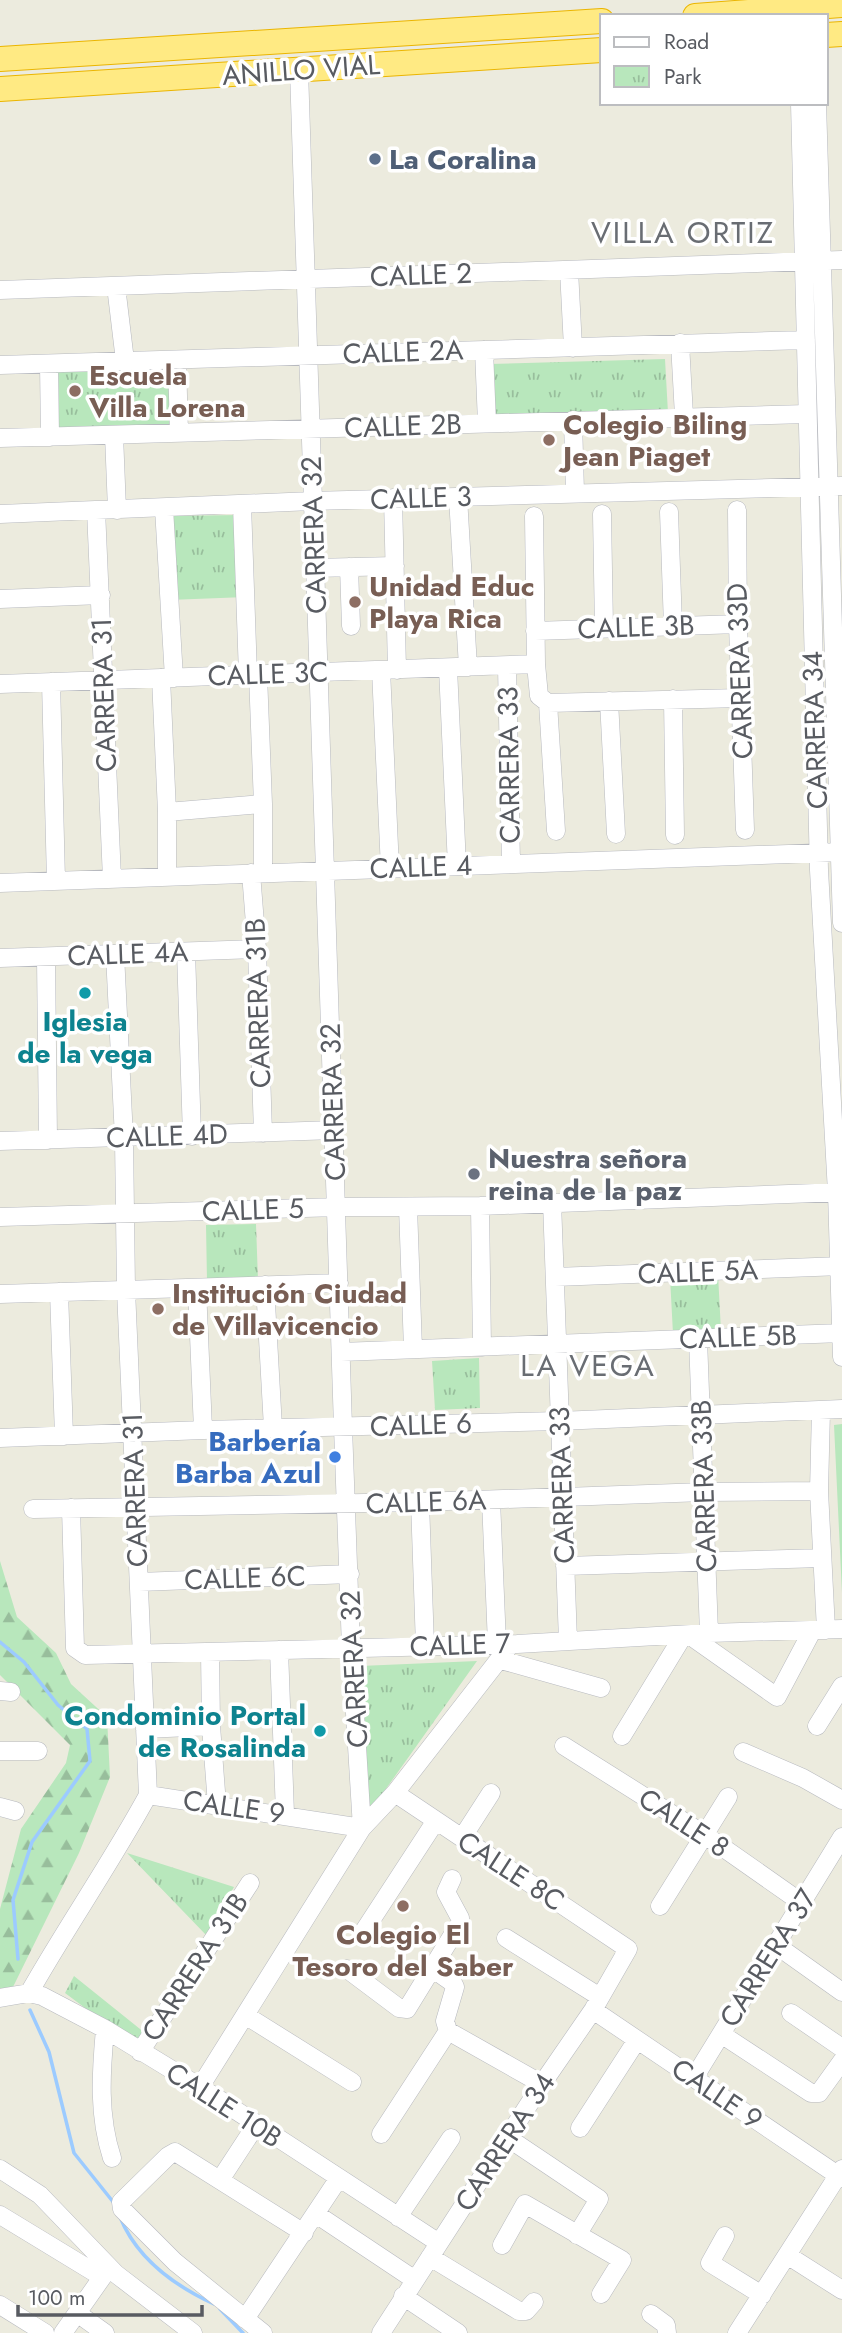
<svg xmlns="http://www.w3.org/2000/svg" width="842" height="2333" viewBox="0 0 842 2333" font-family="Jost,sans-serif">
<defs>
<pattern id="forest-firs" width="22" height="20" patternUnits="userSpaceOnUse" patternTransform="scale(1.75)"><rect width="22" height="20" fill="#b8e7bc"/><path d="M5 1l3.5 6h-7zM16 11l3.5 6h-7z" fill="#98be9c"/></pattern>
<pattern id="park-tufts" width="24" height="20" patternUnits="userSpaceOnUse" patternTransform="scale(1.75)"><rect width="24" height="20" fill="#b8e7bc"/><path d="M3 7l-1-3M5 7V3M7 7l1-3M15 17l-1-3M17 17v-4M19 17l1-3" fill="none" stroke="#98be9c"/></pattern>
</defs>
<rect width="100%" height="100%" fill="#ecebde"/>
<path fill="url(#forest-firs)" d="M 0,1561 L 17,1617 L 56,1653 L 71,1684 L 107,1717 L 110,1777 L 79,1853 L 12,1989 L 0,1991 L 0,1909 L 21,1829 L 66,1763 L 70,1745 L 0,1675 Z"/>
<path fill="url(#park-tufts)" d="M 665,359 L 668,413 L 490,419 L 489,364 Z
M 170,369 L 174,432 L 56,437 L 56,372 Z
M 240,515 L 246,597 L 169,600 L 167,516 Z
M 256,1224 L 258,1280 L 207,1281 L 206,1225 Z
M 718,1274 L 721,1331 L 673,1334 L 670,1277 Z
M 479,1358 L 480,1408 L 435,1410 L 432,1361 Z
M 842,1424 L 842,1593 L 834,1425 Z
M 477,1661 L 368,1814 L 360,1666 Z
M 127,1853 L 234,1887 L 207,1936 Z
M 74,1976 L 150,2037 L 140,2049 L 65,1993 Z"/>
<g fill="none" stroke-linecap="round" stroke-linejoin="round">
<path stroke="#9ccbff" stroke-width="3.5" d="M 0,1642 L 24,1662 L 58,1705 L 87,1729 L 90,1761 L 32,1842 L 13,1900 L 18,1959
M 30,2010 L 49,2052 L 74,2153 L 114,2203
M 120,2217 C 137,2259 175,2286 214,2304
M 220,2309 L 243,2333"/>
<defs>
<path id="minor" d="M 299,70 L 343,1427 L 351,1648 L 362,1828
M 800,103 L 819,870 L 837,1192 L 842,1357
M 817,103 L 842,923
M 569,270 L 573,348
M 116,286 L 125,361
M 0,290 L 842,260
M 680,343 L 684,416
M 484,350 L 487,423
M 177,360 L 179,433
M 49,364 L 50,437
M 0,365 L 806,340
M 573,420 L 575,493
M 114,435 L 117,510
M 0,438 L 807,414
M 458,497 L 468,667
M 393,498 L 397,670
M 242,505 L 248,675
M 164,508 L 174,678
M 96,510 L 112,879
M 737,510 L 738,624 L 745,830
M 669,512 L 673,626
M 0,514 L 312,501 L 842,486
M 602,514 L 604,628
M 534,516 L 536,664 L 539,696 L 548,703 L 740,698
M 349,567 L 351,626
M 315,568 L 395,566
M 0,599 L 101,595
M 535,631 L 738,624
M 507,666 L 511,864
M 448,668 L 457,866
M 381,670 L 390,869
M 258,675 L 263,804 L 263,873
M 161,678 L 167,812 L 167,877
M 51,682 L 56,881
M 0,684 L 536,664
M 673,699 L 675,835
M 609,701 L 616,834
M 548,703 L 556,831
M 167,812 L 263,804
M 251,873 L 257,949 L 263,1133
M 0,883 L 842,852
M 186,952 L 192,1136
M 46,957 L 48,1140
M 0,958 L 257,949
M 0,1141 L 334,1130
M 552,1202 L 568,1641
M 480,1206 L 482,1347
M 408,1207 L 413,1349
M 0,1217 L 338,1207 L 480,1206 L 842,1192
M 555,1277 L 842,1266
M 265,1285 L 273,1428
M 197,1288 L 203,1430
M 59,1292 L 64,1436
M 0,1294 L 339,1283
M 698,1339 L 709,1633
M 341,1352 L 842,1333
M 821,1410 L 819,1491 L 826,1630
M 0,1438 L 203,1430 L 559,1421 L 842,1409
M 491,1500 L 497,1644
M 420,1502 L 425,1646
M 71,1508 L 75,1648 L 85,1655 L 517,1644 L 709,1633 L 842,1629
M 33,1509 L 420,1502 L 704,1492 L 819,1491
M 565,1566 L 822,1558
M 139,1582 L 350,1574
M 689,1635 L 777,1697 L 812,1631
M 279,1650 L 285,1814
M 210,1652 L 211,1726 L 217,1805
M 501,1660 L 601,1688
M 0,1691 L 11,1692
M 817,1726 L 842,1686
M 145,1729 L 211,1726
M 622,1736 L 683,1636
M 564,1746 L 705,1835 L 802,1903
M 0,1751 L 38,1751
M 743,1752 L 803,1778 L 842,1800
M 148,1795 L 362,1828
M 0,1807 L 15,1811
M 462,1838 L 491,1793
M 660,1906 L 728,1797
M 364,1931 L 435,1822
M 506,1938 L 600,1997
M 776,1945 L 842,1992
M 347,1969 L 399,2008 L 407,2009 L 460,1923 L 460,1918 L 446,1892 L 452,1879
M 433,1969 L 453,1983 L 455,1987 L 445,2021 L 448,2031
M 29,1993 C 67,1926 111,1863 148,1795 L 126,1290 L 124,1138 L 115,954
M 0,1998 L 29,1993 L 42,1996 L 105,2029 L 200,2087 L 439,2243
M 593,2010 L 842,2178
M 791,2013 L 842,2048
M 245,2015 L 352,2082
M 105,2029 C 101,2073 98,2115 112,2158
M 448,2031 L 542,2084
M 721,2034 L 811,2093 L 819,2093 L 842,2061
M 140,2052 L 250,1883
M 694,2078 L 842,1837
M 200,2087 L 362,1828 L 395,1793 L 511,1644
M 580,2128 L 637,2040
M 381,2134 L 448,2031
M 508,2138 L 599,2199 L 577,2235
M 0,2169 L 40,2195 L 116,2274 L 193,2333
M 220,2180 L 256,2125
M 316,2214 L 415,2280
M 0,2215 L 102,2277
M 398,2217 L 451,2138
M 725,2236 L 710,2263 L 762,2295
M 502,2245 L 525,2204 L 622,2260 L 601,2294
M 787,2255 L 842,2290
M 430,2257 L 519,2311 L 526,2311 L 534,2302
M 403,2296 L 458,2333
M 0,2305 L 45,2333
M 77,2313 L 105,2333
M 651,2314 L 666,2325 L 667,2333
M 245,2319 L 339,2178
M 63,2333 L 108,2269
M 263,2333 L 175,2262 L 122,2209 L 121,2202 L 168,2156 L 175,2152 L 304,2233
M 381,2333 L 542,2084 L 593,2010 L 628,1949 L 395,1793
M 737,2333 L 842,2169"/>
<path id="highway" d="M 695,16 L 842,5
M 826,35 L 842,34
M 0,59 L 602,21
M 0,89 L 602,50"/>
</defs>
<use href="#minor" stroke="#b7b9bf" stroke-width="19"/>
<use href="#highway" stroke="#ebb500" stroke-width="26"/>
<use href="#minor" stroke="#fff" stroke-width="18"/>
<use href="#highway" stroke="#ffea83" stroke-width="24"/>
</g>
<circle fill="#5c6f8a" stroke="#fff" stroke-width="2.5" cx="375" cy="159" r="7"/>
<g fill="#8d6e63" stroke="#fff" stroke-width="2.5">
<circle cx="75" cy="391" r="7"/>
<circle cx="549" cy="440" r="7"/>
<circle cx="355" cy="602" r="7"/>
<circle cx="158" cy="1309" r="7"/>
<circle cx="403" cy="1906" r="7"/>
</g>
<g fill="#0f9aa8" stroke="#fff" stroke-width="2.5">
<circle cx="85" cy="993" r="7"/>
<circle cx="320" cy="1731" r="7"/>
</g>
<circle fill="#6b7280" stroke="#fff" stroke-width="2.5" cx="474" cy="1174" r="7"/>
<circle fill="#3f7fe0" stroke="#fff" stroke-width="2.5" cx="335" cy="1457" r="7"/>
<g text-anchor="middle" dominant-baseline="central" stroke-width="7" stroke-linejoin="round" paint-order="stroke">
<g font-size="28" fill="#585b61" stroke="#fff">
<text transform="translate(301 70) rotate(-4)">ANILLO VIAL</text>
<text transform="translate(421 275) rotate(-2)">CALLE 2</text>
<text transform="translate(403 352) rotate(-2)">CALLE 2A</text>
<text transform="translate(403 426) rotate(-2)">CALLE 2B</text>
<text transform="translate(421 498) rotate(-2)">CALLE 3</text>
<text transform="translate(314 535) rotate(-92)">CARRERA 32</text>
<text transform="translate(636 627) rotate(-2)">CALLE 3B</text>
<text transform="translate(740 671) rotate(-92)">CARRERA 33D</text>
<text transform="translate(268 674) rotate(-2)">CALLE 3C</text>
<text transform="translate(104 695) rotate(-92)">CARRERA 31</text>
<text transform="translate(815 730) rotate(-92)">CARRERA 34</text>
<text transform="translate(509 765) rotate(-91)">CARRERA 33</text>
<text transform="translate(421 867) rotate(-2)">CALLE 4</text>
<text transform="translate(128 954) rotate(-2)">CALLE 4A</text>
<text transform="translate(258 1003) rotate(-92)">CARRERA 31B</text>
<text transform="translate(333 1102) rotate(-92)">CARRERA 32</text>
<text transform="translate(167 1136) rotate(-2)">CALLE 4D</text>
<text transform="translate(253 1210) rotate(-2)">CALLE 5</text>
<text transform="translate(698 1272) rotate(-2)">CALLE 5A</text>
<text transform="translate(738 1337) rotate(-2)">CALLE 5B</text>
<text transform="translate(421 1425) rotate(-2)">CALLE 6</text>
<text transform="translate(562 1485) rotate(-92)">CARRERA 33</text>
<text transform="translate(704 1486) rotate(-92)">CARRERA 33B</text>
<text transform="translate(135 1490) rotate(-92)">CARRERA 31</text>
<text transform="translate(426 1502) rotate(-2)">CALLE 6A</text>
<text transform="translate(245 1578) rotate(-2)">CALLE 6C</text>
<text transform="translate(460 1645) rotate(-2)">CALLE 7</text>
<text transform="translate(354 1669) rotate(-93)">CARRERA 32</text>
<text transform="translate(234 1807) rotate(8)">CALLE 9</text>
<text transform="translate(684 1823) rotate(33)">CALLE 8</text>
<text transform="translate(511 1871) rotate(33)">CALLE 8C</text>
<text transform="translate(768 1958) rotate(-58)">CARRERA 37</text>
<text transform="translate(195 1967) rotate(-57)">CARRERA 31B</text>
<text transform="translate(717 2094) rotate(34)">CALLE 9</text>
<text transform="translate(224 2105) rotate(33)">CALLE 10B</text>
<text transform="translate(505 2142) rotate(-57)">CARRERA 34</text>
</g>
<g font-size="28" font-weight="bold" fill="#4e5e75" stroke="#fff" text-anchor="start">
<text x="389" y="159">La Coralina</text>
</g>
<g font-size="28" font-weight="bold" fill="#785e54" stroke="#fff" text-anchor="start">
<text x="89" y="375">Escuela<tspan x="89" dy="32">Villa Lorena</tspan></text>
<text x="563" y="424">Colegio Biling<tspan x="563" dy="32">Jean Piaget</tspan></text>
<text x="369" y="586">Unidad Educ<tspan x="369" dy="32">Playa Rica</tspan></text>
<text x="172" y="1293">Institución Ciudad<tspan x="172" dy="32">de Villavicencio</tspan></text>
<text x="403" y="1934" text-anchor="middle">Colegio El<tspan x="403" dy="32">Tesoro del Saber</tspan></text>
</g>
<g font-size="28" font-weight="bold" fill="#0d838f" stroke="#fff">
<text x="85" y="1021">Iglesia<tspan x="85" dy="32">de la vega</tspan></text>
<text x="306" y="1715" text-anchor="end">Condominio Portal<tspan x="306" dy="32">de Rosalinda</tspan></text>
</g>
<g font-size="28" font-weight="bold" fill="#5b616d" stroke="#fff" text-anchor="start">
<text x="488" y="1158">Nuestra señora<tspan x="488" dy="32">reina de la paz</tspan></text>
</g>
<g font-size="28" font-weight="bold" fill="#366cbe" stroke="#fff" text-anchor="end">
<text x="321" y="1441">Barbería<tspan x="321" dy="32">Barba Azul</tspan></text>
</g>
<g font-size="30" letter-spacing="2" fill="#696d73" stroke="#fff">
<text x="683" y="232">VILLA ORTIZ</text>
<text x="588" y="1365">LA VEGA</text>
</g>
</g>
<rect x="600" y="14" width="228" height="91" fill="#ffffff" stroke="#bcbdc0" stroke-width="2"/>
<rect x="614" y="37" width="35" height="10" fill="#ffffff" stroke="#bcbdc0" stroke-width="2"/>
<text x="664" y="49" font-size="21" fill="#585b61">Road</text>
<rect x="614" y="66" width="35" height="21" fill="url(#park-tufts)" stroke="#bcbdc0" stroke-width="2"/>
<text x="664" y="84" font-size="21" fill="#585b61">Park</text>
<path d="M18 2305v10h184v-10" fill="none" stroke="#585b61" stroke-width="3.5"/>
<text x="28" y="2305" font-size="21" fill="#585b61" stroke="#ffffff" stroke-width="5" paint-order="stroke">100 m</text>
</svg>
